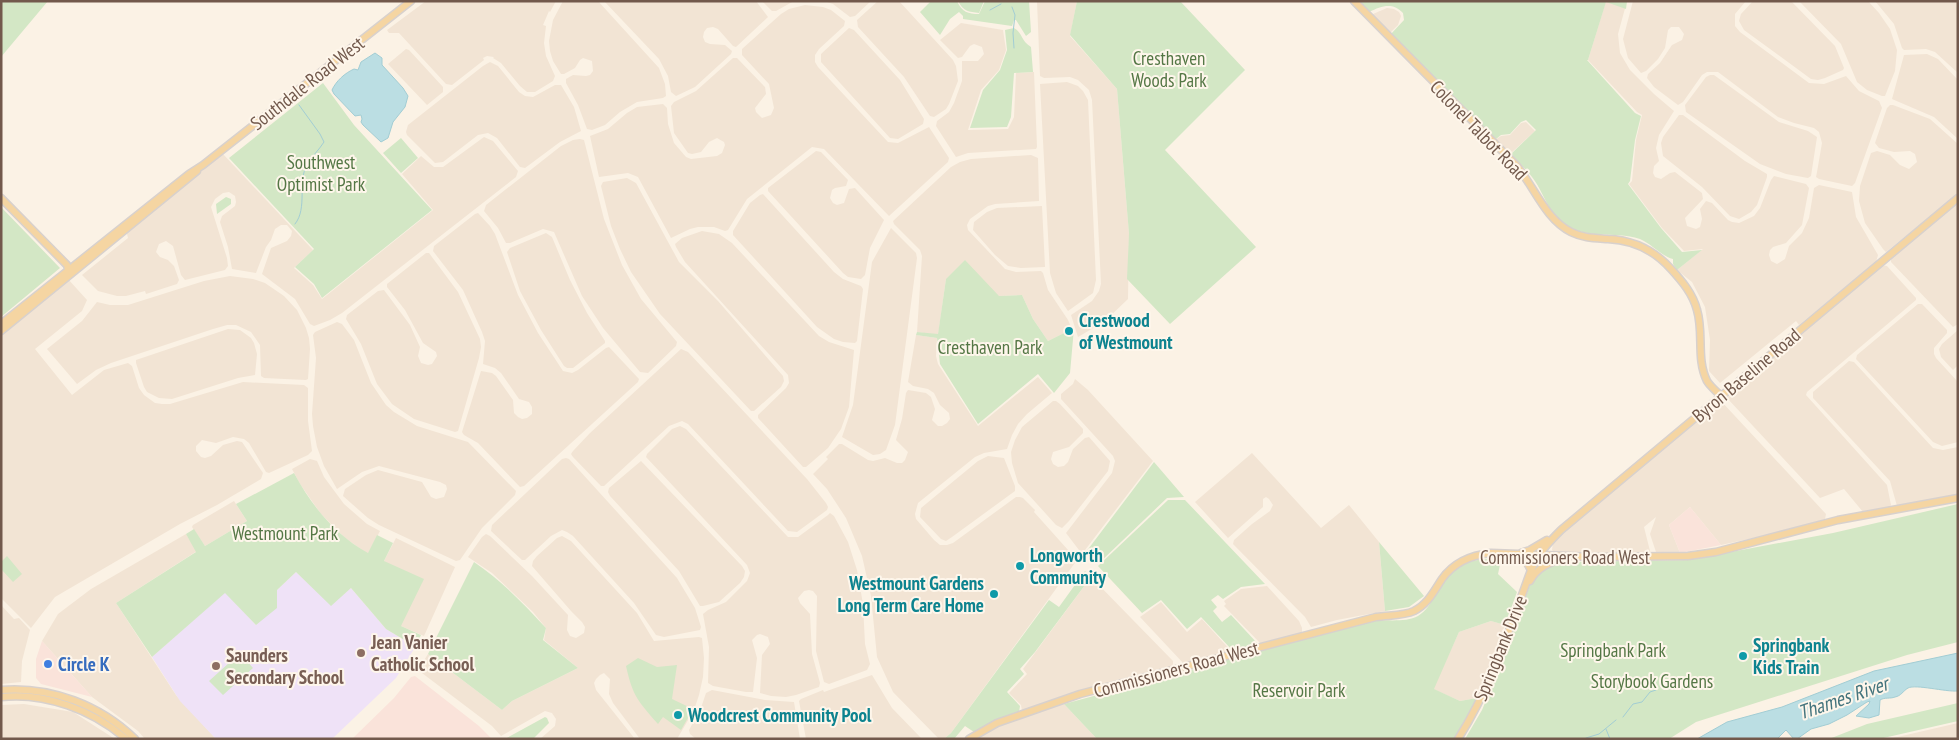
<svg xmlns="http://www.w3.org/2000/svg" width="1959" height="740" viewBox="0 0 1959 740" font-family="'PT Sans Narrow',sans-serif">
<rect width="100%" height="100%" fill="#fbf2e5"/>
<path fill="#f2e4d4" d="M 426,1 L 556,1 L 550,12 L 549,11 L 543,25 L 546,26 L 544,43 L 546,56 L 555,76 L 553,81 L 535,92 L 527,92 L 520,86 L 501,63 L 493,58 L 494,57 L 487,56 L 483,58 L 484,60 L 452,85 L 446,84 L 399,33 L 389,33 L 387,30 Z
M 563,1 L 598,1 L 659,68 L 665,84 L 666,96 L 663,98 L 637,102 L 620,112 L 605,125 L 592,130 L 587,129 L 578,105 L 566,83 L 566,79 L 573,75 L 586,76 L 590,75 L 593,71 L 592,61 L 583,58 L 580,60 L 575,68 L 564,74 L 561,74 L 553,61 L 550,51 L 549,41 L 553,20 Z
M 604,1 L 756,1 L 768,17 L 736,47 L 733,46 L 718,29 L 713,27 L 707,28 L 704,32 L 703,37 L 705,42 L 710,44 L 725,45 L 732,51 L 731,54 L 695,87 L 676,96 L 671,92 L 668,76 L 659,59 Z
M 762,1 L 794,1 L 776,11 L 772,11 Z
M 824,1 L 871,1 L 855,16 L 850,17 L 833,4 Z
M 878,1 L 899,1 L 953,60 L 956,66 L 958,81 L 949,104 L 946,109 L 934,117 L 930,116 L 904,77 L 858,27 L 857,20 Z
M 1037,1 L 1077,1 L 1070,36 L 1117,89 L 1129,234 L 1128,299 L 1105,321 L 1078,337 L 1071,315 L 1092,301 L 1099,291 L 1101,284 L 1092,100 L 1089,90 L 1078,80 L 1070,77 L 1044,78 L 1040,76 Z
M 1606,1 L 1627,1 L 1618,34 L 1620,53 L 1630,70 L 1654,94 L 1674,111 L 1659,135 L 1656,148 L 1659,161 L 1654,166 L 1653,173 L 1655,177 L 1661,179 L 1670,173 L 1675,172 L 1702,193 L 1703,199 L 1685,218 L 1687,226 L 1696,229 L 1700,227 L 1702,219 L 1700,209 L 1706,201 L 1712,203 L 1728,220 L 1732,222 L 1739,223 L 1754,216 L 1760,208 L 1771,180 L 1774,176 L 1806,184 L 1809,188 L 1802,225 L 1786,243 L 1773,247 L 1770,250 L 1769,255 L 1771,261 L 1777,264 L 1785,259 L 1789,246 L 1802,233 L 1809,218 L 1814,188 L 1819,185 L 1852,192 L 1856,217 L 1878,255 L 1876,262 L 1799,325 L 1796,321 L 1720,383 L 1709,371 L 1710,340 L 1705,307 L 1692,282 L 1677,270 L 1703,249 L 1684,251 L 1662,228 L 1629,184 L 1632,181 L 1636,140 L 1642,115 L 1637,112 L 1588,60 Z
M 1633,1 L 1746,1 L 1735,14 L 1735,26 L 1740,32 L 1809,83 L 1824,84 L 1846,76 L 1859,91 L 1879,101 L 1882,108 L 1855,183 L 1852,186 L 1819,179 L 1816,177 L 1817,172 L 1822,143 L 1819,132 L 1814,128 L 1794,123 L 1778,117 L 1718,72 L 1707,72 L 1702,75 L 1683,102 L 1678,105 L 1654,87 L 1647,78 L 1648,74 L 1660,63 L 1672,45 L 1682,40 L 1684,34 L 1679,27 L 1671,27 L 1668,30 L 1665,48 L 1658,59 L 1646,71 L 1641,73 L 1628,58 L 1623,39 Z
M 1753,1 L 1791,1 L 1835,46 L 1844,68 L 1843,70 L 1825,78 L 1818,80 L 1811,79 L 1744,30 L 1739,21 L 1741,14 Z
M 1799,1 L 1868,1 L 1879,13 L 1890,29 L 1897,50 L 1895,71 L 1885,96 L 1882,96 L 1867,90 L 1857,82 L 1841,44 Z
M 1875,1 L 1958,1 L 1958,73 L 1935,52 L 1926,49 L 1904,50 L 1902,48 L 1894,24 Z
M 805,5 L 823,7 L 831,10 L 845,21 L 844,26 L 819,49 L 815,55 L 815,62 L 818,67 L 888,142 L 898,143 L 929,127 L 949,158 L 948,162 L 889,216 L 824,149 L 812,147 L 747,199 L 728,230 L 725,231 L 714,227 L 698,227 L 690,229 L 671,238 L 638,177 L 628,173 L 599,177 L 590,136 L 608,129 L 627,113 L 637,107 L 663,104 L 667,108 L 668,124 L 674,143 L 686,157 L 691,159 L 717,156 L 722,153 L 725,145 L 724,142 L 717,138 L 709,142 L 701,152 L 692,154 L 688,153 L 674,133 L 671,106 L 674,102 L 696,91 L 733,58 L 737,58 L 765,87 L 766,94 L 755,108 L 756,112 L 762,118 L 771,115 L 774,108 L 769,84 L 742,55 L 742,49 L 781,14 L 789,9 Z
M 1387,8 L 1394,9 L 1399,12 L 1401,16 L 1398,25 L 1390,33 L 1373,17 L 1373,14 Z
M 961,23 L 1003,30 L 1006,50 L 999,70 L 981,90 L 968,130 L 1008,129 L 1014,117 L 1016,73 L 1034,72 L 1037,147 L 1036,149 L 968,153 L 956,157 L 936,126 L 937,121 L 949,112 L 954,103 L 962,81 L 962,61 L 978,61 L 984,54 L 982,47 L 974,44 L 970,46 L 962,57 L 958,58 L 940,40 Z
M 849,28 L 854,30 L 900,80 L 924,119 L 923,124 L 898,139 L 890,138 L 821,62 L 821,54 Z
M 406,49 L 409,50 L 443,87 L 443,92 L 427,105 L 388,64 Z
M 1927,54 L 1938,59 L 1958,80 L 1958,139 L 1934,117 L 1892,99 L 1904,55 Z
M 490,62 L 498,66 L 519,92 L 525,96 L 533,97 L 555,85 L 561,85 L 574,107 L 581,131 L 560,142 L 525,168 L 520,167 L 497,138 L 488,133 L 478,135 L 443,162 L 435,163 L 407,135 L 406,132 L 408,125 L 483,66 Z
M 1710,75 L 1714,75 L 1779,122 L 1808,131 L 1817,137 L 1811,176 L 1808,178 L 1786,174 L 1760,164 L 1686,112 L 1685,105 L 1706,77 Z
M 1067,82 L 1078,86 L 1083,91 L 1088,100 L 1096,280 L 1093,293 L 1068,311 L 1056,293 L 1050,273 L 1040,84 Z
M 1890,105 L 1893,105 L 1930,119 L 1958,144 L 1958,194 L 1886,252 L 1883,249 L 1865,223 L 1859,201 L 1860,186 L 1871,153 L 1877,151 L 1890,155 L 1900,165 L 1909,169 L 1917,162 L 1915,154 L 1910,151 L 1894,152 L 1879,148 L 1875,143 L 1887,108 Z
M 1679,115 L 1683,115 L 1745,161 L 1767,174 L 1767,177 L 1757,205 L 1751,212 L 1739,219 L 1730,216 L 1702,187 L 1663,156 L 1661,143 L 1663,137 Z
M 1526,122 L 1535,131 L 1510,154 L 1495,140 L 1501,136 L 1510,135 L 1521,123 Z
M 484,137 L 493,141 L 518,171 L 516,177 L 342,313 L 330,320 L 314,326 L 310,324 L 295,299 L 262,274 L 271,248 L 287,241 L 291,236 L 292,231 L 287,225 L 281,225 L 275,229 L 271,240 L 266,247 L 256,273 L 232,269 L 228,247 L 220,222 L 222,216 L 235,206 L 236,202 L 235,196 L 229,192 L 223,193 L 215,199 L 211,207 L 227,258 L 228,266 L 225,270 L 185,280 L 181,275 L 173,246 L 166,241 L 159,244 L 156,252 L 160,257 L 168,260 L 174,266 L 179,280 L 177,284 L 146,294 L 145,291 L 126,296 L 117,296 L 98,291 L 82,275 L 128,238 L 126,230 L 223,154 L 313,250 L 294,268 L 313,285 L 322,299 L 433,210 L 402,174 L 421,156 L 434,167 L 443,167 Z
M 580,139 L 584,140 L 604,219 L 622,265 L 641,299 L 677,342 L 676,346 L 648,373 L 640,372 L 603,328 L 582,296 L 554,232 L 543,229 L 510,243 L 506,243 L 498,228 L 484,211 L 486,205 L 561,146 L 573,140 Z
M 816,151 L 821,152 L 848,180 L 846,186 L 835,188 L 832,190 L 830,198 L 833,203 L 837,205 L 844,203 L 849,189 L 855,188 L 884,220 L 870,248 L 865,275 L 861,279 L 848,277 L 843,273 L 768,191 L 768,188 Z
M 1031,155 L 1038,158 L 1039,201 L 995,204 L 988,206 L 970,219 L 967,225 L 968,230 L 1005,269 L 1016,272 L 1041,271 L 1043,273 L 1048,290 L 1068,320 L 1072,329 L 1048,341 L 1033,319 L 1022,295 L 999,296 L 946,279 L 938,335 L 917,332 L 922,256 L 920,250 L 894,224 L 893,221 L 951,167 L 960,162 L 971,159 Z
M 627,178 L 636,183 L 679,262 L 718,301 L 783,376 L 784,381 L 781,387 L 754,411 L 751,411 L 660,314 L 631,272 L 620,249 L 611,226 L 601,186 L 603,182 Z
M 763,194 L 834,272 L 843,279 L 861,286 L 863,289 L 857,341 L 855,343 L 843,342 L 834,339 L 817,327 L 733,235 L 733,231 L 750,203 L 760,195 Z
M 1958,203 L 1958,324 L 1953,327 L 1891,262 L 1891,258 Z
M 1042,206 L 1045,267 L 1021,268 L 1008,266 L 995,255 L 973,230 L 974,222 L 987,212 L 997,208 Z
M 478,213 L 490,226 L 495,234 L 518,295 L 538,333 L 563,371 L 572,373 L 578,370 L 606,348 L 609,347 L 639,379 L 638,382 L 524,486 L 520,487 L 478,443 L 464,435 L 462,432 L 481,371 L 492,373 L 496,376 L 513,400 L 514,413 L 518,417 L 522,419 L 527,418 L 532,414 L 532,407 L 529,402 L 519,399 L 501,373 L 495,368 L 483,364 L 485,341 L 482,332 L 463,290 L 433,251 L 434,246 L 475,214 Z
M 891,228 L 916,253 L 917,258 L 895,425 L 886,450 L 880,454 L 873,455 L 842,437 L 853,405 L 872,262 Z
M 702,231 L 719,234 L 732,243 L 819,336 L 829,342 L 854,350 L 849,407 L 841,429 L 828,448 L 806,467 L 803,467 L 758,418 L 758,415 L 786,388 L 789,383 L 788,375 L 685,262 L 676,247 L 675,244 L 682,238 Z
M 546,233 L 552,237 L 570,280 L 587,313 L 605,341 L 605,343 L 573,368 L 567,368 L 564,366 L 541,330 L 520,291 L 507,252 L 510,248 Z
M 426,253 L 429,253 L 458,292 L 480,339 L 481,347 L 479,358 L 458,431 L 455,432 L 414,419 L 392,404 L 377,384 L 361,344 L 346,319 L 347,315 L 378,291 L 384,290 L 410,325 L 420,347 L 418,356 L 421,363 L 428,365 L 432,364 L 437,356 L 436,352 L 423,343 L 405,310 L 387,287 L 387,284 Z
M 1881,265 L 1887,266 L 1916,298 L 1916,300 L 1807,392 L 1806,395 L 1887,485 L 1891,505 L 1889,508 L 1863,512 L 1844,489 L 1820,498 L 1727,398 L 1727,393 Z
M 230,276 L 253,279 L 265,283 L 284,296 L 297,310 L 306,328 L 309,338 L 310,349 L 308,379 L 306,380 L 264,378 L 261,376 L 260,345 L 251,332 L 236,325 L 227,325 L 213,329 L 111,363 L 96,370 L 77,384 L 47,349 L 82,321 L 97,302 L 110,305 L 128,305 L 204,281 Z
M 68,279 L 87,300 L 82,311 L 35,349 L 72,395 L 104,370 L 128,363 L 132,366 L 139,388 L 144,395 L 155,403 L 162,404 L 170,404 L 243,382 L 304,385 L 308,388 L 308,421 L 312,451 L 308,455 L 269,473 L 266,472 L 249,443 L 244,439 L 233,437 L 216,443 L 202,440 L 196,446 L 196,451 L 201,457 L 205,458 L 211,456 L 223,445 L 237,441 L 242,442 L 263,473 L 261,479 L 217,505 L 180,524 L 55,597 L 31,628 L 1,598 L 1,331 Z
M 1918,304 L 1922,304 L 1947,330 L 1947,333 L 1934,348 L 1934,354 L 1936,358 L 1958,382 L 1958,442 L 1942,446 L 1933,442 L 1856,359 L 1857,355 Z
M 337,322 L 342,324 L 354,340 L 371,383 L 386,405 L 394,412 L 417,426 L 468,442 L 516,491 L 515,495 L 482,528 L 460,560 L 456,561 L 379,525 L 368,518 L 343,496 L 345,489 L 366,475 L 378,470 L 422,482 L 431,497 L 436,499 L 444,497 L 447,489 L 446,485 L 440,482 L 379,466 L 362,472 L 337,489 L 324,466 L 317,447 L 313,426 L 312,414 L 316,358 L 313,335 L 315,332 Z
M 228,329 L 240,330 L 251,338 L 254,343 L 257,354 L 255,375 L 238,378 L 172,399 L 159,398 L 147,392 L 144,387 L 136,363 L 136,360 Z
M 1958,330 L 1958,365 L 1953,370 L 1941,357 L 1939,349 L 1942,344 Z
M 916,335 L 937,338 L 936,356 L 938,364 L 978,426 L 1038,377 L 1052,393 L 1027,414 L 1018,424 L 1012,435 L 1007,449 L 984,453 L 975,457 L 918,503 L 915,514 L 916,519 L 934,540 L 940,545 L 947,545 L 953,543 L 1016,497 L 1020,497 L 1023,498 L 1035,510 L 1034,512 L 1077,560 L 951,733 L 944,739 L 939,739 L 893,692 L 877,657 L 871,596 L 862,556 L 846,518 L 827,489 L 813,474 L 828,459 L 826,457 L 839,444 L 842,444 L 868,460 L 873,461 L 885,458 L 897,463 L 902,463 L 905,460 L 908,452 L 896,440 L 902,419 L 906,393 L 908,390 L 926,393 L 931,397 L 935,409 L 932,420 L 938,426 L 942,426 L 947,423 L 950,419 L 949,413 L 940,405 L 934,393 L 928,389 L 913,386 L 908,382 Z
M 681,349 L 688,352 L 807,479 L 826,503 L 828,507 L 827,510 L 797,532 L 788,531 L 688,424 L 682,421 L 669,426 L 604,486 L 601,486 L 573,457 L 571,454 L 573,451 L 590,433 Z
M 1849,361 L 1854,362 L 1933,448 L 1943,450 L 1958,447 L 1958,494 L 1897,506 L 1890,481 L 1813,398 L 1813,392 Z
M 1075,379 L 1088,390 L 1153,461 L 1082,554 L 1066,533 L 1112,473 L 1115,461 L 1113,456 L 1061,399 L 1061,394 L 1073,384 Z
M 1053,401 L 1056,401 L 1060,404 L 1083,429 L 1083,433 L 1069,447 L 1053,452 L 1051,459 L 1053,464 L 1058,467 L 1064,466 L 1068,462 L 1073,449 L 1085,438 L 1089,437 L 1110,461 L 1108,471 L 1069,521 L 1062,528 L 1056,525 L 1018,483 L 1012,463 L 1011,452 L 1015,440 L 1022,427 Z
M 1721,401 L 1826,514 L 1825,519 L 1795,529 L 1721,545 L 1690,507 L 1669,525 L 1680,553 L 1659,554 L 1656,552 L 1650,534 L 1656,517 L 1644,527 L 1650,551 L 1649,554 L 1594,554 L 1555,553 L 1552,550 L 1553,542 L 1559,536 L 1665,446 L 1666,447 Z
M 680,426 L 686,429 L 788,537 L 798,537 L 828,515 L 830,513 L 834,516 L 848,542 L 857,570 L 863,604 L 865,644 L 870,664 L 867,670 L 829,684 L 824,682 L 816,651 L 817,596 L 813,591 L 809,590 L 804,591 L 798,598 L 800,603 L 810,614 L 812,654 L 820,683 L 819,687 L 796,695 L 786,697 L 771,696 L 760,693 L 762,655 L 770,644 L 768,637 L 760,634 L 757,635 L 752,640 L 757,658 L 753,692 L 746,692 L 713,686 L 708,683 L 709,647 L 703,614 L 708,610 L 726,602 L 747,581 L 750,573 L 747,565 L 646,457 L 647,454 L 672,429 Z
M 1252,453 L 1321,528 L 1349,505 L 1379,542 L 1385,611 L 1337,620 L 1311,627 L 1305,617 L 1233,544 L 1234,540 L 1252,524 L 1270,511 L 1273,505 L 1269,499 L 1266,497 L 1263,499 L 1263,507 L 1228,538 L 1195,502 Z
M 988,456 L 1004,458 L 1015,486 L 1015,491 L 952,537 L 946,541 L 941,539 L 920,517 L 921,508 L 978,461 Z
M 566,458 L 569,459 L 677,578 L 695,608 L 701,627 L 700,630 L 664,637 L 656,635 L 634,603 L 573,536 L 567,532 L 562,530 L 551,536 L 525,560 L 522,560 L 491,531 L 492,525 L 562,459 Z
M 310,459 L 317,461 L 324,477 L 344,504 L 367,524 L 380,531 L 368,554 L 345,538 L 321,514 L 300,484 L 292,469 Z
M 641,461 L 742,566 L 745,571 L 744,577 L 740,583 L 719,602 L 703,606 L 700,606 L 679,571 L 610,496 L 608,492 L 609,488 Z
M 234,501 L 247,521 L 205,546 L 192,527 L 193,525 Z
M 186,534 L 197,551 L 116,603 L 176,695 L 216,739 L 145,739 L 138,731 L 92,697 L 42,641 L 58,614 L 91,589 Z
M 486,534 L 490,536 L 532,576 L 568,615 L 567,630 L 570,636 L 576,638 L 584,633 L 585,627 L 582,622 L 571,611 L 532,566 L 533,561 L 537,556 L 557,538 L 562,536 L 571,541 L 637,613 L 654,641 L 699,637 L 702,638 L 704,658 L 703,677 L 699,695 L 694,710 L 677,739 L 640,739 L 613,703 L 609,694 L 610,679 L 604,673 L 600,675 L 596,679 L 594,683 L 596,690 L 635,739 L 540,739 L 555,726 L 556,719 L 552,713 L 545,711 L 501,736 L 492,726 L 418,670 L 428,654 L 502,710 L 512,701 L 578,668 L 544,640 L 546,628 L 533,612 L 492,573 L 468,557 L 482,537 Z
M 396,538 L 455,567 L 424,636 L 401,626 L 384,561 Z
M 1091,577 L 1173,661 L 1173,666 L 1048,701 L 1022,711 L 1021,705 L 1009,693 L 1027,674 L 1023,669 Z
M 1267,586 L 1299,621 L 1302,628 L 1302,633 L 1260,643 L 1224,606 L 1226,604 L 1224,601 L 1241,589 Z
M 1161,602 L 1187,632 L 1202,619 L 1232,652 L 1184,664 L 1140,617 Z
M 1,605 L 14,619 L 19,618 L 30,630 L 22,661 L 21,682 L 1,684 Z
M 1491,621 L 1505,625 L 1477,698 L 1460,701 L 1433,689 L 1459,632 Z
M 872,675 L 892,708 L 922,739 L 806,739 L 799,701 L 801,699 L 823,690 L 824,692 Z
M 712,690 L 765,700 L 794,702 L 800,739 L 696,739 L 690,734 L 689,730 L 701,708 L 706,693 Z
M 24,704 L 73,712 L 115,739 L 1,739 L 1,705 Z
M 1064,704 L 1097,739 L 974,739 L 997,725 L 1041,709 Z
M 1958,723 L 1958,739 L 1889,739 Z"/>
<path fill="#fae3da" d="M 1690,507 L 1721,545 L 1680,553 L 1669,525 Z
M 42,641 L 92,697 L 41,684 L 36,678 L 36,659 Z
M 415,676 L 479,726 L 492,739 L 352,739 L 394,698 L 411,677 Z"/>
<path fill="#efe2f7" d="M 296,572 L 331,605 L 351,588 L 386,629 L 406,641 L 405,645 L 414,649 L 396,678 L 332,739 L 216,739 L 180,701 L 152,657 L 225,592 L 256,625 L 277,590 Z"/>
<path fill="#d3e7c5" d="M 1,1 L 48,1 L 1,57 Z
M 931,1 L 957,1 C 962,12 968,14 979,14 L 985,1 L 1029,1 L 1031,32 L 1026,36 L 1016,20 L 1014,20 L 1012,26 L 963,19 L 963,16 L 959,12 L 950,19 L 940,35 L 920,12 Z
M 958,1 L 984,1 L 979,13 C 969,12 963,11 958,1 Z
M 1077,1 L 1180,1 L 1245,70 L 1165,150 L 1256,247 L 1170,324 L 1127,279 L 1129,234 L 1117,89 L 1070,35 Z
M 1359,1 L 1627,1 L 1626,9 L 1606,2 L 1588,60 L 1587,60 L 1635,113 L 1641,116 L 1635,140 L 1630,181 L 1628,184 L 1661,228 L 1682,252 L 1702,250 L 1677,270 L 1673,264 L 1673,259 C 1661,256 1652,244 1640,239 C 1613,230 1585,241 1562,222 C 1547,210 1543,191 1532,177 C 1526,169 1518,162 1511,154 L 1536,130 L 1526,120 L 1521,122 L 1510,134 L 1501,135 L 1496,139 L 1390,35 L 1404,20 L 1403,13 C 1392,2 1382,6 1369,12 Z
M 1014,28 C 1023,33 1020,40 1031,47 L 1033,72 L 1014,73 L 1011,117 L 1007,127 L 970,128 L 983,90 L 1000,70 L 1007,50 L 1005,30 Z
M 323,83 L 354,125 L 432,210 L 322,298 L 314,284 L 295,267 L 314,249 L 229,158 Z
M 401,138 L 418,158 L 401,173 L 383,153 Z
M 226,197 L 231,199 L 231,204 L 217,214 L 216,204 Z
M 1,207 L 60,268 L 1,317 Z
M 965,260 L 999,296 L 1022,295 L 1033,319 L 1048,341 L 1074,328 L 1070,373 L 1054,393 L 1038,374 L 978,424 L 940,364 L 937,338 L 916,335 L 917,332 L 938,334 L 946,279 Z
M 1154,462 L 1184,497 L 1167,498 L 1098,564 L 1086,552 Z
M 294,473 C 312,506 335,535 368,553 L 377,535 L 393,543 L 384,561 L 424,579 L 401,626 L 421,635 L 414,649 L 405,645 L 406,641 L 386,629 L 351,588 L 331,606 L 296,572 L 277,590 L 277,608 L 256,625 L 225,593 L 152,657 L 116,603 L 196,552 L 186,534 L 194,529 L 205,546 L 247,521 L 236,504 Z
M 1168,500 L 1185,500 L 1265,584 L 1241,587 L 1223,599 L 1218,595 L 1211,600 L 1217,607 L 1213,611 L 1222,622 L 1231,615 L 1258,644 L 1232,650 L 1201,617 L 1187,629 L 1161,600 L 1142,613 L 1098,566 Z
M 1958,504 L 1958,642 L 1907,655 L 1696,722 L 1669,739 L 1465,739 L 1482,710 L 1507,650 L 1531,582 L 1544,568 L 1565,562 L 1688,560 L 1833,533 Z
M 1379,542 L 1424,596 L 1409,607 L 1385,611 Z
M 7,556 L 22,574 L 13,582 L 1,569 L 1,562 Z
M 1483,559 L 1501,560 L 1498,574 L 1517,592 L 1505,625 L 1491,621 L 1459,632 L 1434,689 L 1460,701 L 1477,698 L 1454,739 L 1097,739 L 1064,704 L 1372,621 C 1386,619 1406,623 1418,616 C 1434,606 1434,590 1445,577 C 1455,566 1469,561 1483,559 Z
M 474,562 C 501,580 524,604 546,628 L 543,640 L 578,668 L 512,701 L 502,710 L 428,654 Z
M 1085,571 L 1091,577 L 1035,652 L 1020,669 L 1024,674 L 1007,692 L 1020,706 L 1019,712 L 974,732 L 965,726 L 954,739 L 944,739 L 951,733 L 1049,600 L 1059,607 Z
M 240,653 L 253,668 L 223,695 L 209,681 Z
M 638,658 L 657,667 L 677,665 L 672,699 L 693,709 L 681,730 L 663,717 L 658,724 C 638,701 633,697 626,666 Z
M 1958,703 L 1958,721 L 1879,739 L 1829,739 L 1867,724 Z
M 545,717 L 547,718 L 549,723 L 533,739 L 505,739 Z"/>
<path fill="#bbdee3" stroke="#a2cdd4" d="M 375,53 L 382,58 L 382,65 L 403,88 L 408,96 L 405,107 L 393,122 L 388,138 L 381,142 L 363,125 L 361,122 L 362,119 L 361,115 L 355,116 L 334,94 L 332,90 C 336,81 345,73 354,69 L 358,70 L 361,62 Z
M 1958,653 L 1958,691 C 1945,692 1916,684 1908,688 C 1903,691 1901,696 1895,697 C 1890,699 1885,697 1880,700 L 1879,715 L 1869,718 L 1856,716 L 1869,704 L 1870,701 L 1867,702 L 1847,715 L 1829,724 L 1811,729 L 1797,739 L 1794,739 L 1786,730 L 1777,739 L 1697,739 L 1727,722 L 1782,707 L 1874,671 Z"/>
<g fill="none" stroke-linecap="round" stroke-linejoin="round">
<path stroke="#a2cdd4" stroke-width="1" d="M 1012,7 L 1015,15 L 1013,33 L 1014,48
M 990,10 L 1001,4
M 295,224 C 308,208 297,182 307,165 C 311,157 319,150 324,142 L 320,134 L 299,105
M 1623,717 L 1633,704 L 1642,702 L 1650,692 L 1656,690
M 1606,729 L 1610,739
M 1586,738 L 1599,734 L 1616,720"/>
<defs>
<path id="major" d="M 1354,1 L 1516,165 C 1534,186 1545,219 1571,232 C 1583,238 1594,238 1608,239 C 1633,240 1654,250 1671,269 C 1682,281 1693,294 1697,310 C 1704,333 1696,359 1707,381 C 1710,386 1716,391 1720,395
M 1,198 L 67,265 L 68,269
M 1,324 L 189,174 L 203,165 L 411,1
M 1,331 L 197,171
M 1521,553 L 1530,550 L 1547,540
M 1518,555 L 1526,561 L 1531,570
M 1530,581 C 1536,569 1550,561 1564,559
M 1,690 C 51,686 100,705 135,739
M 1,697 C 45,692 93,710 126,739
M 969,739 L 997,723 L 1080,694 L 1376,617 C 1389,615 1403,616 1414,611 C 1428,604 1434,591 1442,579 C 1454,562 1471,555 1491,553 L 1593,557 L 1688,556 L 1716,552 L 1838,520 L 1958,498
M 1458,739 C 1491,687 1510,628 1531,570 C 1538,554 1548,543 1561,530 L 1958,198"/>
</defs>
<use href="#major" stroke="#d8d1cd" stroke-width="9"/>
<use href="#major" stroke="#f5d5a2" stroke-width="6"/>
</g>
<g fill="#0f9aa8" stroke="#fef6eb" stroke-width="2">
<circle cx="1069" cy="331" r="5"/>
<circle cx="1020" cy="566" r="5"/>
<circle cx="994" cy="594" r="5"/>
<circle cx="1743" cy="656" r="5"/>
<circle cx="678" cy="715" r="5"/>
</g>
<g fill="#8d6e63" stroke="#fef6eb" stroke-width="2">
<circle cx="361" cy="653" r="5"/>
<circle cx="216" cy="666" r="5"/>
</g>
<circle fill="#3f7fe0" stroke="#fef6eb" stroke-width="2" cx="48" cy="664" r="5"/>
<g text-anchor="middle" dominant-baseline="central" stroke-width="4" stroke-linejoin="round" paint-order="stroke">
<g font-size="19" fill="#547745" stroke="#fef6eb">
<text x="1169" y="58">Cresthaven<tspan x="1169" dy="22">Woods Park</tspan></text>
<text x="321" y="162">Southwest<tspan x="321" dy="22">Optimist Park</tspan></text>
<text x="990" y="347">Cresthaven Park</text>
<text x="285" y="533">Westmount Park</text>
<text x="1613" y="650">Springbank Park</text>
<text x="1652" y="681">Storybook Gardens</text>
<text x="1299" y="690">Reservoir Park</text>
</g>
<g font-size="19" fill="#72594c" stroke="#fef6eb">
<text transform="translate(307 83) rotate(-38)">Southdale Road West</text>
<text transform="translate(1479 130) rotate(46)">Colonel Talbot Road</text>
<text transform="translate(1746 375) rotate(-40)">Byron Baseline Road</text>
<text x="1565" y="557">Commissioners Road West</text>
<text transform="translate(1500 648) rotate(-68)">Springbank Drive</text>
<text transform="translate(1176 669) rotate(-15)">Commissioners Road West</text>
</g>
<g font-size="19" font-weight="bold" fill="#0d838f" stroke="#fef6eb" text-anchor="start">
<text x="1079" y="320">Crestwood<tspan x="1079" dy="22">of Westmount</tspan></text>
<text x="1030" y="555">Longworth<tspan x="1030" dy="22">Community</tspan></text>
<text x="984" y="583" text-anchor="end">Westmount Gardens<tspan x="984" dy="22">Long Term Care Home</tspan></text>
<text x="1753" y="645">Springbank<tspan x="1753" dy="22">Kids Train</tspan></text>
<text x="688" y="715">Woodcrest Community Pool</text>
</g>
<g font-size="19" font-weight="bold" fill="#785e54" stroke="#fef6eb" text-anchor="start">
<text x="371" y="642">Jean Vanier<tspan x="371" dy="22">Catholic School</tspan></text>
<text x="226" y="655">Saunders<tspan x="226" dy="22">Secondary School</tspan></text>
</g>
<g font-size="19" font-weight="bold" fill="#366cbe" stroke="#fef6eb" text-anchor="start">
<text x="58" y="664">Circle K</text>
</g>
<g font-size="20" font-style="italic" fill="#44747d" stroke="#fef6eb">
<text transform="translate(1843 698) rotate(-19)">Thames River</text>
</g>
</g>
<rect width="1959" height="740" fill="none" stroke="#72594c" stroke-width="5"/>
</svg>
